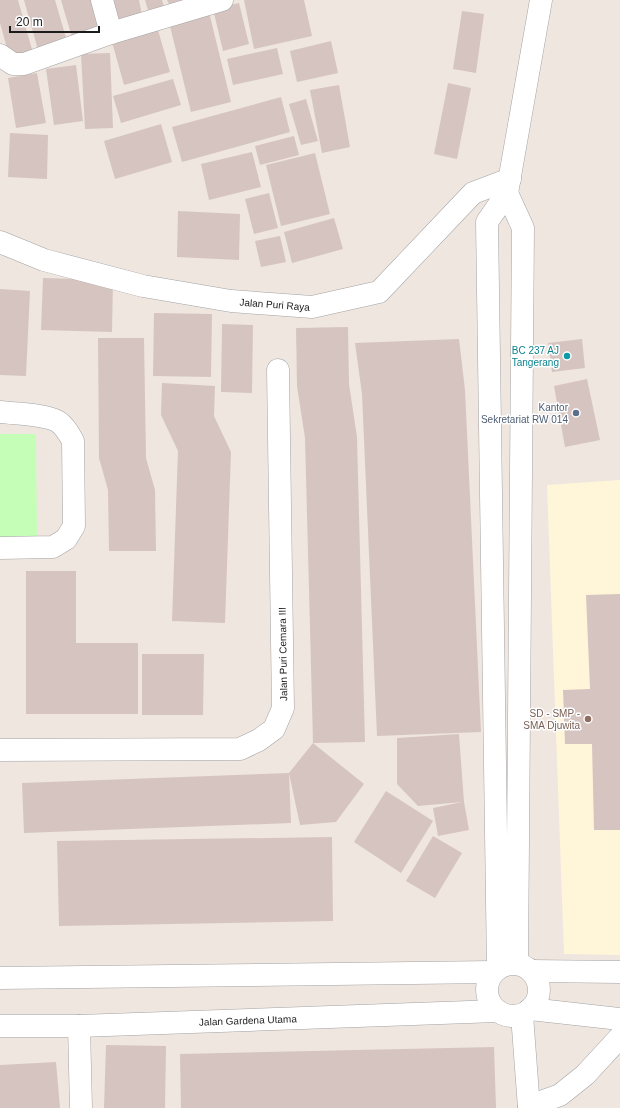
<svg xmlns="http://www.w3.org/2000/svg" width="620" height="1108" viewBox="0 0 620 1108" font-family="Helvetica,sans-serif">
<rect width="100%" height="100%" fill="#efe6e0"/>
<path fill="#fff5d9" d="M 620,480 L 620,955 L 564,954 L 547,485 Z"/>
<path fill="#c4feb7" d="M 0,434 L 36,434 L 37,538 L 0,538 Z"/>
<path fill="#d6c4c0" d="M 0,0 L 18,0 L 33,53 L 10,59 L 0,23 Z
M 24,0 L 55,0 L 67,41 L 38,50 Z
M 61,0 L 93,0 L 102,32 L 73,41 Z
M 108,0 L 139,0 L 142,15 L 113,22 Z
M 145,0 L 162,0 L 164,6 L 148,10 Z
M 167,0 L 182,0 L 169,4 Z
M 244,0 L 304,0 L 312,36 L 254,49 Z
M 239,3 L 249,44 L 223,51 L 213,9 Z
M 462,11 L 484,14 L 476,73 L 453,69 Z
M 209,12 L 231,102 L 191,112 L 169,22 Z
M 158,30 L 170,72 L 124,85 L 112,42 Z
M 331,41 L 338,73 L 297,82 L 290,51 Z
M 277,48 L 283,74 L 233,85 L 227,59 Z
M 110,53 L 113,128 L 85,129 L 81,54 Z
M 76,65 L 83,121 L 54,125 L 46,69 Z
M 37,73 L 46,123 L 16,128 L 8,78 Z
M 173,79 L 181,105 L 121,123 L 113,96 Z
M 448,83 L 471,88 L 457,159 L 434,154 Z
M 339,85 L 350,147 L 322,153 L 310,90 Z
M 281,97 L 290,132 L 182,162 L 172,127 Z
M 306,99 L 318,141 L 301,145 L 289,104 Z
M 161,124 L 172,162 L 115,179 L 104,141 Z
M 10,133 L 48,135 L 47,179 L 8,177 Z
M 294,136 L 299,155 L 260,165 L 255,146 Z
M 252,152 L 261,187 L 209,200 L 201,164 Z
M 315,153 L 330,214 L 281,226 L 266,165 Z
M 269,193 L 278,228 L 254,234 L 245,199 Z
M 178,211 L 240,214 L 239,260 L 177,257 Z
M 334,218 L 343,249 L 292,263 L 284,232 Z
M 280,236 L 286,262 L 261,267 L 255,241 Z
M 43,278 L 113,280 L 112,332 L 41,330 Z
M 0,289 L 30,291 L 26,376 L 0,375 Z
M 154,313 L 212,314 L 211,377 L 153,376 Z
M 222,324 L 253,325 L 252,393 L 221,392 Z
M 348,327 L 349,384 L 357,437 L 365,742 L 313,743 L 364,784 L 336,822 L 300,825 L 289,773 L 313,743 L 305,438 L 297,386 L 296,328 Z
M 98,338 L 144,338 L 146,458 L 155,490 L 156,551 L 109,551 L 108,490 L 99,458 Z
M 459,339 L 465,390 L 481,732 L 377,736 L 362,394 L 355,343 Z
M 582,339 L 585,368 L 552,372 L 548,343 Z
M 587,379 L 600,440 L 565,447 L 554,386 Z
M 162,383 L 215,386 L 214,416 L 231,452 L 225,623 L 172,621 L 178,451 L 161,415 Z
M 26,571 L 76,571 L 76,643 L 138,643 L 138,714 L 26,714 Z
M 620,594 L 620,830 L 594,830 L 592,744 L 565,744 L 563,690 L 590,689 L 586,595 Z
M 142,654 L 204,654 L 203,715 L 142,715 Z
M 459,734 L 464,802 L 469,830 L 438,836 L 433,808 L 462,802 L 418,806 L 397,784 L 397,738 Z
M 289,773 L 291,823 L 24,833 L 22,783 Z
M 386,791 L 433,821 L 401,873 L 354,842 Z
M 433,836 L 462,853 L 435,898 L 406,881 Z
M 332,837 L 333,921 L 59,926 L 57,841 Z
M 106,1045 L 166,1046 L 165,1108 L 104,1108 Z
M 494,1047 L 496,1108 L 181,1108 L 180,1054 Z
M 56,1062 L 60,1108 L 0,1108 L 0,1065 Z"/>
<g fill="none" stroke-linecap="round" stroke-linejoin="round">
<defs>
<g id="minor">
<path d="M 102,0 L 111,33"/>
<path d="M 0,55 L 13,64 L 24,64 L 111,33 L 222,0"/>
<path d="M 507,193 L 523,228 L 517,963"/>
<path id="s1" d="M 0,242 L 44,260 L 143,286 L 231,301 L 312,307 L 379,292 L 473,193 L 510,179"/>
<path d="M 0,412 C 16,414 43,414 57,421 C 64,425 69,434 73,441 L 74,526 L 66,539 L 53,547 L 0,548"/>
<path d="M 0,750 L 240,749 L 259,740 L 274,729 L 283,708 L 278,370"/>
<circle cx="513" cy="990" r="26"/>
<path d="M 498,968 L 487,222 L 507,193 L 541,0"/>
<path d="M 531,971 L 620,972"/>
<path d="M 0,978 L 493,972"/>
<path d="M 530,1009 L 620,1019"/>
<path d="M 522,1015 L 529,1108"/>
<path id="s2" d="M 0,1026 L 79,1026 L 497,1011"/>
<path d="M 79,1026 L 81,1108"/>
<path d="M 530,1108 L 529,1106 L 560,1095 L 585,1075 L 620,1037"/>
</g>
</defs>
<use href="#minor" stroke="#a3a3a3" stroke-width="23"/>
<use href="#minor" stroke="#fff" stroke-width="22"/>
</g>
<circle fill="#0f9aa8" stroke="#fff" stroke-width="1.5" cx="567" cy="356" r="4"/>
<circle fill="#5c6f8a" stroke="#fff" stroke-width="1.5" cx="576" cy="413" r="4"/>
<circle fill="#8d6e63" stroke="#fff" stroke-width="1.5" cx="588" cy="719" r="4"/>
<g text-anchor="middle" dominant-baseline="central" stroke-width="3" stroke-linejoin="round" paint-order="stroke">
<g font-size="10" fill="#1c1c1c" stroke="#fff">
<text stroke="none"><textPath href="#s1" startOffset="283">Jalan Puri Raya</textPath></text>
<text transform="translate(283 654) rotate(-91)">Jalan Puri Cemara III</text>
<text stroke="none"><textPath href="#s2" startOffset="248">Jalan Gardena Utama</textPath></text>
</g>
<g font-size="10" fill="#0d838f" stroke="#fff" text-anchor="end">
<text x="559" y="350">BC 237 AJ<tspan x="559" dy="12">Tangerang</tspan></text>
</g>
<g font-size="10" fill="#4e5e75" stroke="#fff" text-anchor="end">
<text x="568" y="407">Kantor<tspan x="568" dy="12">Sekretariat RW 014</tspan></text>
</g>
<g font-size="10" fill="#785e54" stroke="#fff" text-anchor="end">
<text x="580" y="713">SD - SMP -<tspan x="580" dy="12">SMA Djuwita</tspan></text>
</g>
</g>
<path d="M10 26v6h89v-6" fill="none" stroke="#1c1c1c" stroke-width="2"/>
<text x="16" y="26" font-size="12" fill="#1c1c1c" stroke="#ffffff" stroke-width="3" paint-order="stroke">20 m</text>
</svg>
